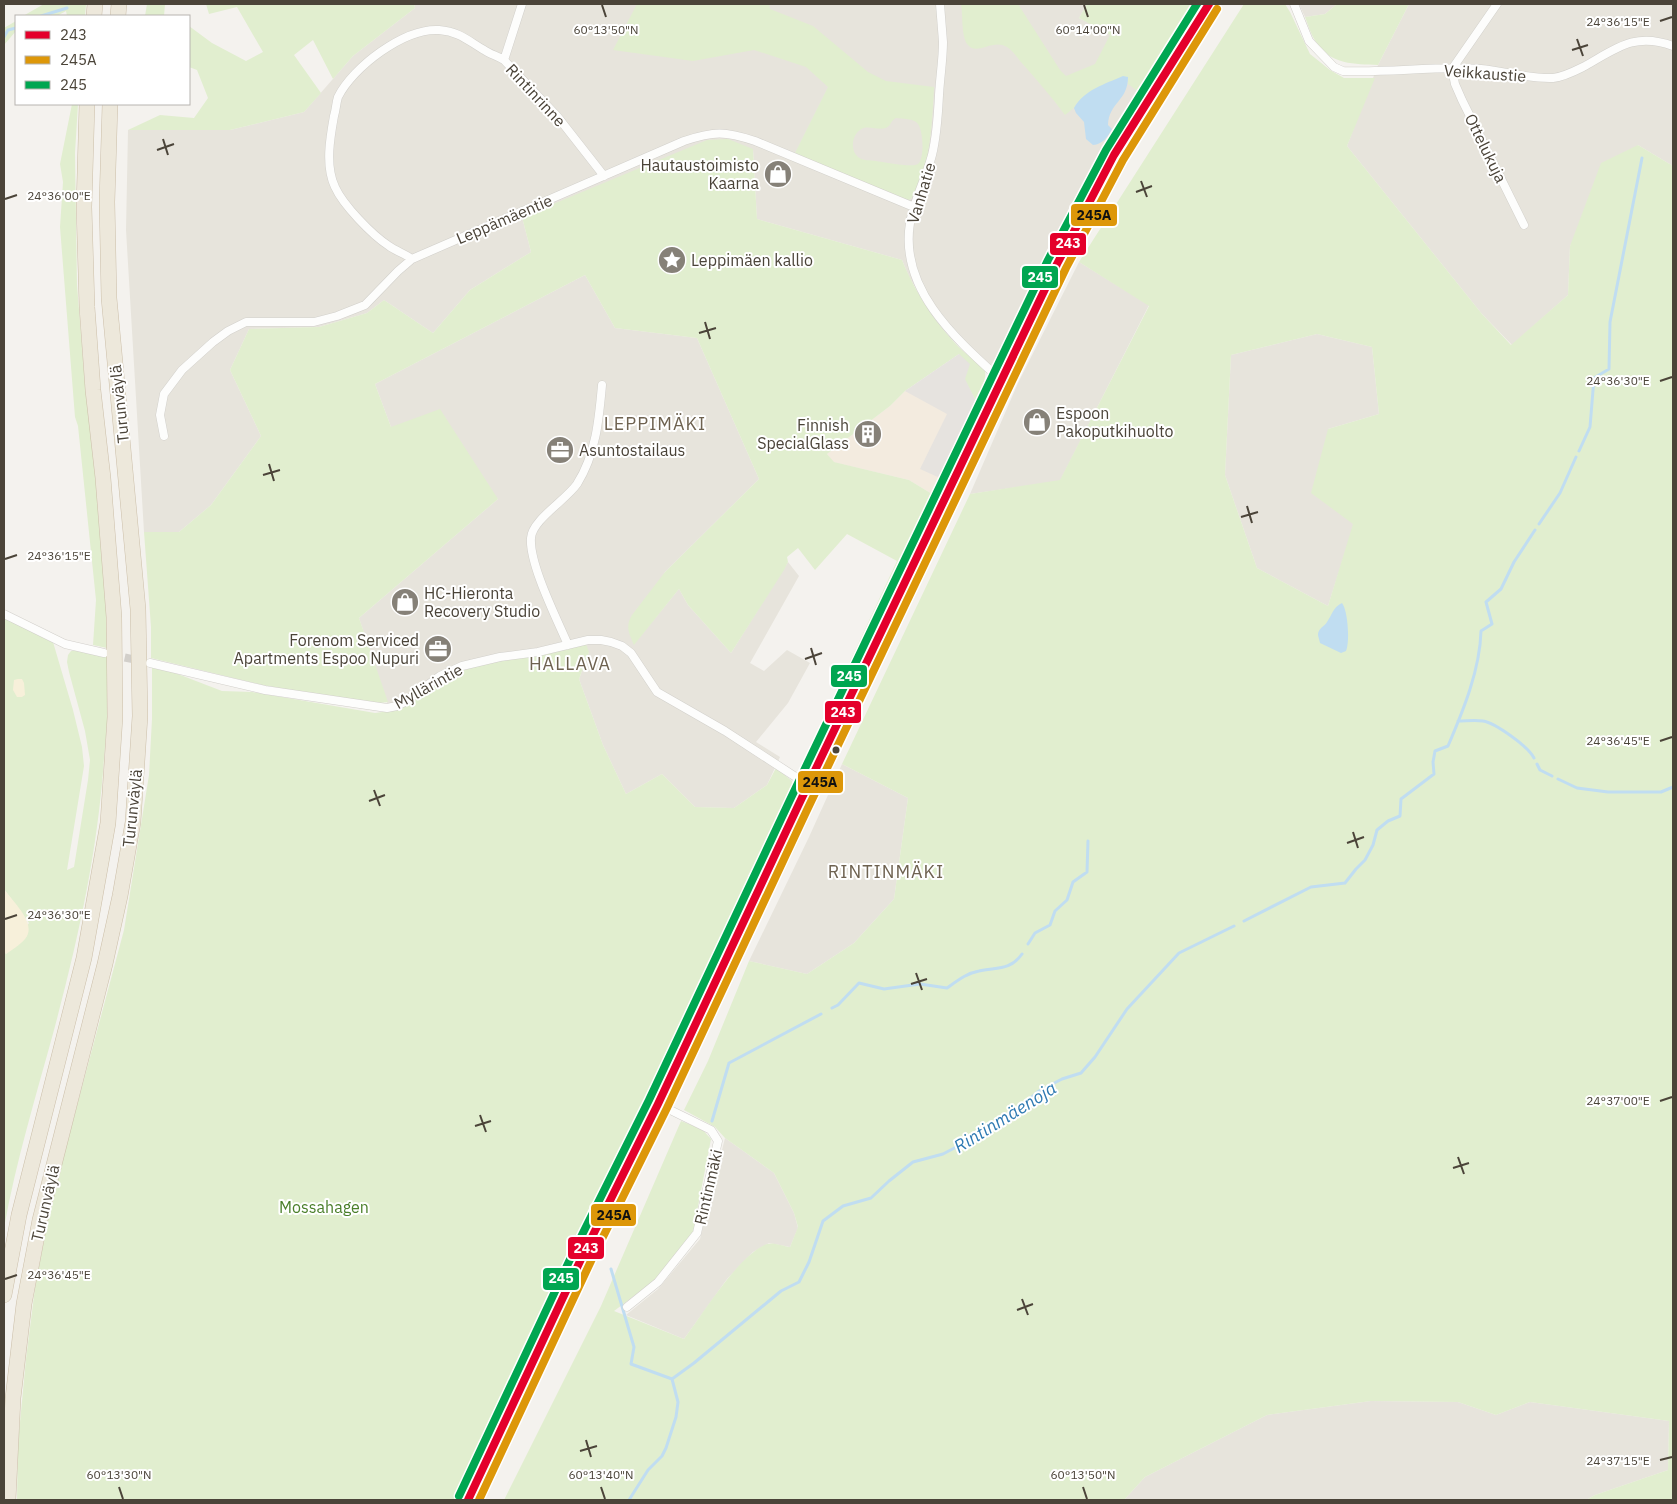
<svg xmlns="http://www.w3.org/2000/svg" width="1677" height="1504" viewBox="0 0 1677 1504" font-family="'IBM Plex Sans',sans-serif">
<rect width="100%" height="100%" fill="#f4f2ee"/>
<path fill="#e7e4dc" d="M 414,4 L 1087,4 L 1079,18 L 1165,61 L 1143,95 L 1036,276 L 997,359 L 985,371 L 983,366 L 963,351 L 939,323 L 910,279 L 902,260 L 757,219 L 753,149 L 522,217 L 531,252 L 470,290 L 433,333 L 384,300 L 367,313 L 319,327 L 249,329 L 230,370 L 261,436 L 211,505 L 179,532 L 144,532 L 126,230 L 128,130 L 230,130 L 304,112 L 353,56 L 415,8 Z
M 1299,4 L 1337,4 L 1325,14 L 1305,17 Z
M 1409,4 L 1673,4 L 1673,166 L 1638,145 L 1570,246 L 1568,295 L 1512,345 L 1482,314 L 1347,146 L 1378,65 Z
M 1079,262 L 1149,305 L 1060,481 L 970,494 L 1018,383 Z
M 585,275 L 615,328 L 697,338 L 759,479 L 665,572 L 634,644 L 679,589 L 688,605 L 731,653 L 788,562 L 799,576 L 750,663 L 764,671 L 787,650 L 810,663 L 788,703 L 756,742 L 780,757 L 767,785 L 734,808 L 695,807 L 662,774 L 626,794 L 603,745 L 579,679 L 589,652 L 448,675 L 404,706 L 390,711 L 359,618 L 498,499 L 391,427 L 375,384 Z
M 1317,334 L 1372,347 L 1379,414 L 1328,429 L 1354,524 L 1328,606 L 1257,568 L 1225,475 L 1231,355 Z
M 842,764 L 908,798 L 894,899 L 854,943 L 807,974 L 749,961 L 809,837 Z
M 725,1138 L 774,1173 L 794,1213 L 798,1228 L 790,1247 L 769,1243 L 753,1252 L 727,1279 L 684,1339 L 626,1315 L 658,1289 L 700,1239 Z
M 1371,1401 L 1458,1402 L 1496,1415 L 1530,1402 L 1669,1421 L 1668,1470 L 1595,1495 L 1586,1500 L 1124,1500 L 1145,1477 L 1267,1415 Z"/>
<path fill="#f3ebdf" d="M 965,379 L 976,401 L 932,494 L 909,480 L 833,462 L 827,454 L 890,406 L 905,391 Z"/>
<path fill="#e1eecf" fill-rule="evenodd" d="M 44,4 L 86,4 L 85,16 L 67,16 L 66,11 L 57,16 L 23,16 Z
M 147,4 L 165,4 L 164,16 L 145,16 Z
M 206,4 L 414,4 L 415,8 L 353,56 L 333,79 L 313,40 L 294,55 L 321,93 L 304,112 L 230,130 L 128,130 L 160,115 L 194,118 L 208,98 L 197,70 L 189,67 L 189,26 L 212,43 L 246,61 L 263,52 L 237,7 L 209,14 Z
M 637,4 L 769,4 L 770,9 L 813,26 L 868,72 L 886,81 L 934,87 C 932,123 931,168 911,199 L 905,201 L 795,153 L 828,87 L 806,67 L 754,50 L 693,61 L 613,50 ZM 896,118 C 902,119 914,118 918,124 C 923,131 925,158 918,164 C 913,168 884,162 876,161 C 870,160 863,161 858,157 C 850,151 852,135 860,130 C 867,124 877,131 886,128 C 891,126 890,121 896,118 Z
M 961,4 L 1018,4 L 1060,70 L 1066,76 L 1095,64 L 1110,35 L 1079,18 L 1087,4 L 1199,4 L 1143,95 L 1128,84 L 1128,77 L 1077,103 L 1074,108 L 1065,115 C 1051,96 1036,79 1020,61 C 1017,57 1012,50 1007,47 C 993,38 977,56 968,45 C 961,38 963,14 961,4 Z
M 1244,4 L 1285,4 L 1290,12 L 1310,54 L 1330,70 L 1344,78 L 1375,78 L 1347,146 L 1482,314 L 1511,345 L 1568,295 L 1570,246 L 1601,163 L 1638,145 L 1673,166 L 1673,1500 L 1586,1500 L 1595,1495 L 1668,1470 L 1669,1421 L 1530,1402 L 1496,1415 L 1458,1402 L 1371,1401 L 1267,1415 L 1145,1477 L 1124,1500 L 504,1500 L 601,1306 L 681,1121 L 702,1129 L 711,1139 L 693,1232 L 654,1281 L 614,1311 L 684,1339 C 702,1315 740,1253 767,1244 C 773,1242 783,1246 790,1247 L 798,1227 L 794,1213 L 774,1173 L 725,1138 L 715,1127 L 684,1110 L 708,1061 L 749,961 L 807,974 L 854,943 L 894,899 L 908,798 L 842,764 L 970,494 L 1060,480 L 1149,306 L 1079,262 ZM 1317,334 L 1372,347 L 1379,414 L 1328,429 L 1311,493 L 1353,524 L 1328,606 L 1257,568 L 1225,475 L 1231,355 Z
M 1337,4 L 1409,4 L 1378,65 C 1355,64 1330,65 1316,42 C 1311,35 1308,25 1305,17 L 1325,14 Z
M 16,21 L 16,31 L 4,45 L 4,28 Z
M 72,104 L 78,104 L 75,153 L 77,285 L 85,383 L 97,488 L 108,634 L 107,648 L 93,645 L 96,600 L 78,426 L 75,417 L 60,227 L 63,182 L 60,164 Z
M 728,139 L 753,149 L 757,219 L 902,260 C 915,292 937,326 963,351 C 969,356 980,361 984,368 C 988,376 981,390 979,398 L 976,401 L 964,379 L 959,354 L 905,391 L 890,406 L 827,454 L 834,462 L 909,480 L 932,494 L 928,501 L 932,504 L 875,630 L 841,698 L 822,732 L 809,762 L 799,770 L 897,561 L 847,534 L 815,570 L 798,548 L 787,557 L 788,562 L 784,570 L 731,653 L 688,605 L 679,589 L 634,645 C 629,633 625,627 632,615 L 665,572 L 759,479 L 697,338 L 615,328 L 585,275 L 375,384 L 391,427 L 440,409 L 498,499 L 359,618 L 388,702 L 372,704 L 262,685 L 151,658 L 151,627 L 144,532 L 179,532 L 211,505 L 261,436 L 230,370 L 249,329 L 319,327 L 367,313 L 384,300 L 433,333 L 470,290 L 531,252 L 522,217 L 707,140 Z
M 1012,373 L 1015,373 L 1016,376 L 989,435 L 983,440 L 981,436 Z
M 977,452 L 980,456 L 967,485 L 965,486 L 963,482 L 974,454 Z
M 4,618 L 53,642 L 73,710 L 82,747 L 84,766 L 67,870 L 74,867 L 88,780 L 90,760 L 85,731 L 69,672 L 67,662 L 68,655 L 71,651 L 78,650 L 107,656 C 111,689 107,724 104,758 C 98,850 78,940 54,1030 C 36,1096 16,1161 4,1228 L 4,951 L 6,954 L 29,923 L 4,889 Z
M 586,644 L 589,652 L 579,679 L 603,745 L 626,794 L 662,774 L 695,807 L 734,808 L 767,785 L 776,768 L 792,781 L 792,790 L 748,876 L 755,882 L 460,1500 L 17,1500 L 18,1443 L 26,1359 L 35,1288 L 51,1203 L 124,930 L 149,775 L 152,719 L 152,668 L 170,671 L 222,691 L 252,692 L 375,713 C 385,712 396,710 405,705 C 425,693 442,678 463,669 Z
M 796,836 L 799,840 L 777,886 L 772,887 L 769,883 L 789,842 L 792,837 Z"/>
<path fill="#f7f0da" d="M 18,679 L 22,679 L 24,683 L 25,695 L 22,697 L 17,697 L 13,690 L 14,680 Z
M 4,889 C 13,902 38,924 25,939 C 20,945 12,950 6,954 L 4,951 Z"/>
<path fill="#e6e3df" d="M 959,354 L 970,364 L 965,379 L 976,401 L 940,478 L 920,469 L 947,414 L 905,391 Z"/>
<path fill="#c0ddf1" d="M 1123,76 L 1128,77 C 1128,101 1109,102 1108,125 L 1112,129 C 1107,138 1103,144 1093,145 L 1086,139 L 1084,122 L 1076,113 L 1074,108 C 1084,90 1105,84 1123,76 Z
M 1342,603 C 1348,610 1350,643 1346,651 L 1341,653 L 1320,643 C 1320,642 1318,636 1318,635 C 1318,628 1324,627 1327,622 C 1332,615 1333,607 1342,603 Z"/>
<g fill="none" stroke-linecap="round" stroke-linejoin="round">
<path stroke="#c0ddf1" stroke-width="3" d="M 41,16 L 67,8
M 4,37 L 8,30 L 16,28
M 1579,451 L 1590,427 L 1594,378 L 1609,369 L 1610,322 L 1642,158
M 1539,524 L 1560,493 L 1576,457
M 1458,721 C 1466,721 1475,720 1483,721 C 1495,723 1528,746 1534,758
M 1537,764 L 1540,770 L 1552,776
M 1558,779 L 1577,788 L 1608,792 L 1661,792 L 1673,787
M 1244,921 L 1311,887 L 1345,883 L 1356,869 L 1365,860 L 1373,845 L 1377,830 L 1388,821 L 1400,816 L 1401,799 L 1434,774 L 1433,762 L 1435,751 L 1448,746 C 1463,711 1480,670 1481,631 L 1492,624 L 1486,602 L 1501,589 L 1514,562 L 1535,530
M 1028,944 L 1035,933 L 1050,925 L 1055,911 L 1067,900 L 1073,882 L 1087,872 L 1088,841
M 832,1008 L 838,1005 L 859,983 L 884,989 L 920,984 L 947,988 C 957,981 967,973 979,971 C 996,967 1010,971 1022,954
M 712,1121 L 729,1063 L 821,1014
M 611,1269 L 634,1347 L 631,1364 L 672,1379
M 672,1379 L 694,1363 L 781,1291 L 799,1282 L 809,1262 L 823,1221 L 843,1206 L 871,1198 L 889,1181 L 913,1162 L 943,1154 L 1000,1124 L 1039,1091 L 1062,1079 L 1081,1073 L 1095,1057 L 1127,1009 L 1179,953 L 1234,926
M 629,1500 L 648,1470 L 662,1456 L 666,1448 L 676,1417 L 678,1402 L 672,1379"/>
<path stroke="#d2cfca" stroke-width="8" stroke-dasharray="8 4" stroke-linecap="butt" d="M 113,655 L 141,661"/>
<defs>
<path id="minor" d="M 522,4 L 504,60 L 557,116 L 604,176
M 940,4 C 941,16 942,29 943,42 C 943,59 940,77 939,95 C 938,115 937,135 932,155 C 926,178 914,200 910,223 C 899,290 957,340 1001,380
M 1294,4 L 1309,41 L 1334,67 L 1343,71 C 1389,73 1435,66 1481,69 C 1504,71 1528,79 1553,78 C 1564,77 1575,71 1585,66 C 1617,48 1635,32 1673,46
M 1497,4 L 1452,69 L 1455,84 L 1462,100 L 1524,225
M 412,259 C 405,254 396,251 389,246 C 372,235 343,205 335,187 C 325,166 330,138 334,116 C 336,110 336,103 338,97 C 353,67 404,28 439,30 C 460,32 467,40 484,50 C 490,54 497,56 504,60
M 164,436 L 160,415 L 164,394 L 182,370 L 213,342 L 228,331 L 246,322 L 314,322 L 337,316 L 365,305 L 398,271 L 412,259 L 684,141 C 714,131 725,131 755,141 L 914,207
M 4,614 L 65,644 L 104,653
M 568,645 C 557,619 529,564 531,538 C 532,520 566,500 577,484 C 596,454 599,419 602,385
M 150,663 L 265,690 L 387,708 L 397,706 L 403,703 L 440,676 L 462,666 L 500,657 L 538,652 L 588,640 L 601,640 L 611,642 L 622,646 L 631,653 L 657,692 L 725,731 L 808,785
M 627,1307 L 658,1282 L 697,1233 L 718,1141 L 711,1130 L 658,1104"/>
<path id="secondary" d="M 468,1500 L 582,1257 L 658,1104 L 798,806 L 1057,264 L 1114,155 L 1175,57 L 1209,4"/>
<path id="motorway" d="M 94,16 L 95,4
M 118,16 L 119,4
M 4,1295 L 19,1215 L 84,958 L 108,823 L 115,717 L 114,617 L 103,478 L 93,390 L 87,307 L 84,207 L 87,104
M 8,1500 L 13,1398 L 24,1304 L 40,1220 L 105,964 L 120,896 L 133,822 L 140,716 L 138,609 L 109,298 L 107,202 L 110,104"/>
</defs>
<use href="#minor" stroke="#d2d0cb" stroke-width="9"/>
<use href="#secondary" stroke="#d3cfc5" stroke-width="12"/>
<use href="#motorway" stroke="#ccbfa9" stroke-width="16"/>
<use href="#minor" stroke="#fdfdfc" stroke-width="8"/>
<use href="#secondary" stroke="#f7f6f1" stroke-width="11"/>
<use href="#motorway" stroke="#ede8db" stroke-width="15"/>
<defs>
<path id="bus-1" d="M 468,1500 L 582,1257 L 658,1104 L 798,806 L 1057,264 L 1114,155 L 1209,4"/>
<path id="bus-2" d="M 479,1500 L 591,1261 L 667,1108 L 807,810 L 1066,268 L 1123,160 L 1217,9"/>
<path id="bus-3" d="M 459,1496 L 573,1253 L 649,1100 L 789,802 L 1048,260 L 1106,150 L 1197,4"/>
</defs>
<use href="#bus-1" stroke="#fff" stroke-width="11"/>
<use href="#bus-2" stroke="#fff" stroke-width="11"/>
<use href="#bus-3" stroke="#fff" stroke-width="11"/>
<use href="#bus-1" stroke="#e4002b" stroke-width="8"/>
<use href="#bus-2" stroke="#dd9709" stroke-width="8"/>
<use href="#bus-3" stroke="#00a651" stroke-width="8"/>
</g>
<path fill="none" stroke="#4b4439" stroke-width="2" d="M 602,5 L 606,17M 1084,5 L 1088,17M 1660,21 L 1672,17M 1577,39 L 1583,56M 1572,50 L 1588,45M 163,139 L 168,155M 157,150 L 174,144M 1141,181 L 1147,197M 1136,192 L 1152,186M 5,199 L 17,195M 705,322 L 710,339M 699,333 L 716,328M 1660,381 L 1672,377M 269,464 L 274,481M 263,475 L 280,470M 1247,506 L 1252,523M 1241,517 L 1258,512M 5,559 L 17,555M 811,648 L 816,665M 805,659 L 822,653M 1660,741 L 1672,737M 374,790 L 380,806M 369,801 L 385,795M 1353,832 L 1358,848M 1347,843 L 1364,837M 5,919 L 17,915M 916,973 L 922,990M 911,984 L 927,979M 1660,1101 L 1672,1097M 480,1115 L 486,1132M 475,1126 L 491,1121M 1458,1157 L 1464,1174M 1453,1168 L 1469,1163M 5,1279 L 17,1275M 1022,1299 L 1028,1315M 1017,1310 L 1033,1304M 586,1440 L 591,1457M 580,1451 L 597,1446M 1660,1460 L 1672,1457M 119,1487 L 123,1499M 601,1487 L 605,1499M 1083,1487 L 1087,1499"/>
<defs>
<symbol id="shop-disc" viewBox="-11 -11 22 22"><circle r="9.5" fill="#868178" stroke="#fff"/><path d="M-5-2.5h2.3a2.7 3.5 0 0 1 5.4 0H5L5.5 6h-11ZM-1.5-2.5h3a1.5 2.3 0 0 0-3 0Z" fill="#fff"/></symbol>
<symbol id="sight-disc" viewBox="-11 -11 22 22"><circle r="9.5" fill="#868178" stroke="#fff"/><path d="M0-6L1.8-2.2L6-1.7L2.9 1.2L3.7 5.4L0 3.3L-3.7 5.4L-2.9 1.2L-6-1.7L-1.8-2.2Z" fill="#fff"/></symbol>
<symbol id="building-disc" viewBox="-11 -11 22 22"><circle r="9.5" fill="#868178" stroke="#fff"/><path d="M-4-6H4V6H1V3H-1V6H-4ZM-2.5-4.3h1.7v1.8h-1.7ZM.8-4.3h1.7v1.8H.8ZM-2.5-1h1.7V.8h-1.7ZM.8-1h1.7V.8H.8Z" fill="#fff"/></symbol>
<symbol id="office-disc" viewBox="-11 -11 22 22"><circle r="9.5" fill="#868178" stroke="#fff"/><path d="M-6-3h4V-5.5h4V-3h4V5H-6ZM-1-4.5V-3h2v-1.5ZM-6 0V1H6V0Z" fill="#fff"/></symbol>
</defs>
<g fill-rule="evenodd">
<use href="#shop-disc" x="762" y="158" width="32" height="32"/>
<use href="#sight-disc" x="656" y="244" width="32" height="32"/>
<use href="#shop-disc" x="1021" y="406" width="32" height="32"/>
<use href="#building-disc" x="852" y="418" width="32" height="32"/>
<use href="#office-disc" x="544" y="434" width="32" height="32"/>
<use href="#shop-disc" x="389" y="586" width="32" height="32"/>
<use href="#office-disc" x="422" y="633" width="32" height="32"/>
</g>
<circle fill="#4b4439" stroke="#fff" stroke-width="2" cx="836" cy="750" r="4.5"/>
<g text-anchor="middle" dominant-baseline="central" stroke-width="4" stroke-linejoin="round" paint-order="stroke">
<g font-size="16" fill="#4b4439" stroke="#fff">
<text transform="translate(1485 73) rotate(4)">Veikkaustie</text>
<text transform="translate(536 95) rotate(47)">Rintinrinne</text>
<text transform="translate(1486 148) rotate(64)">Ottelukuja</text>
<text transform="translate(921 193) rotate(-73)">Vanhatie</text>
<text transform="translate(504 219) rotate(-23)">Leppämäentie</text>
<text transform="translate(119 404) rotate(-96)">Turunväylä</text>
<text transform="translate(428 686) rotate(-29)">Myllärintie</text>
<text transform="translate(132 808) rotate(-84)">Turunväylä</text>
<text transform="translate(708 1187) rotate(-77)">Rintinmäki</text>
<text transform="translate(45 1203) rotate(-77)">Turunväylä</text>
</g>
<g font-size="16" fill="#4b4439" stroke="#fff" text-anchor="start">
<text x="759" y="165" text-anchor="end">Hautaustoimisto<tspan x="759" dy="18">Kaarna</tspan></text>
<text x="691" y="260">Leppimäen kallio</text>
<text x="1056" y="413">Espoon<tspan x="1056" dy="18">Pakoputkihuolto</tspan></text>
<text x="849" y="425" text-anchor="end">Finnish<tspan x="849" dy="18">SpecialGlass</tspan></text>
<text x="579" y="450">Asuntostailaus</text>
<text x="424" y="593">HC-Hieronta<tspan x="424" dy="18">Recovery Studio</tspan></text>
<text x="419" y="640" text-anchor="end">Forenom Serviced<tspan x="419" dy="18">Apartments Espoo Nupuri</tspan></text>
</g>
<g font-size="16" fill="#4a7f2a" stroke="#fff">
<text x="324" y="1207">Mossahagen</text>
</g>
<g font-size="18" letter-spacing="1" fill="#6e6250" stroke="#fff">
<text x="655" y="423">LEPPIMÄKI</text>
<text x="570" y="663">HALLAVA</text>
<text x="886" y="871">RINTINMÄKI</text>
</g>
<g font-size="18" font-style="italic" fill="#2e7ab2" stroke="#fff">
<text transform="translate(1005 1117) rotate(-32)">Rintinmäenoja</text>
</g>
</g>
<g font-size="12" text-anchor="middle" fill="#4b4439" stroke="#fff" stroke-width="4" stroke-linejoin="round" paint-order="stroke">
<text x="1618" y="26">24°36'15"E</text>
<text x="606" y="34">60°13'50"N</text>
<text x="1088" y="34">60°14'00"N</text>
<text x="59" y="200">24°36'00"E</text>
<text x="1618" y="385">24°36'30"E</text>
<text x="59" y="560">24°36'15"E</text>
<text x="1618" y="745">24°36'45"E</text>
<text x="59" y="919">24°36'30"E</text>
<text x="1618" y="1105">24°37'00"E</text>
<text x="59" y="1279">24°36'45"E</text>
<text x="1618" y="1465">24°37'15"E</text>
<text x="119" y="1479">60°13'30"N</text>
<text x="601" y="1479">60°13'40"N</text>
<text x="1083" y="1479">60°13'50"N</text>
</g>
<g stroke="#fff" stroke-width="2">
<rect x="1070" y="203" width="48" height="24" rx="5" fill="#dd9709"/>
<rect x="1049" y="232" width="38" height="24" rx="5" fill="#e4002b"/>
<rect x="1021" y="265" width="38" height="24" rx="5" fill="#00a651"/>
<rect x="830" y="664" width="38" height="24" rx="5" fill="#00a651"/>
<rect x="824" y="700" width="38" height="24" rx="5" fill="#e4002b"/>
<rect x="797" y="770" width="47" height="24" rx="5" fill="#dd9709"/>
<rect x="590" y="1203" width="47" height="24" rx="5" fill="#dd9709"/>
<rect x="567" y="1236" width="38" height="24" rx="5" fill="#e4002b"/>
<rect x="542" y="1267" width="38" height="24" rx="5" fill="#00a651"/>
</g>
<g font-size="14" text-anchor="middle" font-weight="bold" fill="#fff">
<text x="1068" y="248">243</text>
<text x="1040" y="282">245</text>
<text x="849" y="681">245</text>
<text x="843" y="717">243</text>
<text x="586" y="1253">243</text>
<text x="561" y="1283">245</text>
</g>
<g font-size="14" text-anchor="middle" font-weight="bold" fill="#111">
<text x="1094" y="220">245A</text>
<text x="820" y="787">245A</text>
<text x="614" y="1220">245A</text>
</g>
<rect width="1677" height="1504" fill="none" stroke="#4b4439" stroke-width="10"/>
<rect x="15" y="15" width="175" height="90" fill="#ffffff" stroke="#b7b4b0"/>
<rect x="25" y="31" width="25" height="8" fill="#e4002b" stroke="#b7b4b0"/>
<text x="60" y="40" font-size="15" fill="#4b4439">243</text>
<rect x="25" y="56" width="25" height="8" fill="#dd9709" stroke="#b7b4b0"/>
<text x="60" y="65" font-size="15" fill="#4b4439">245A</text>
<rect x="25" y="81" width="25" height="8" fill="#00a651" stroke="#b7b4b0"/>
<text x="60" y="90" font-size="15" fill="#4b4439">245</text>
</svg>
